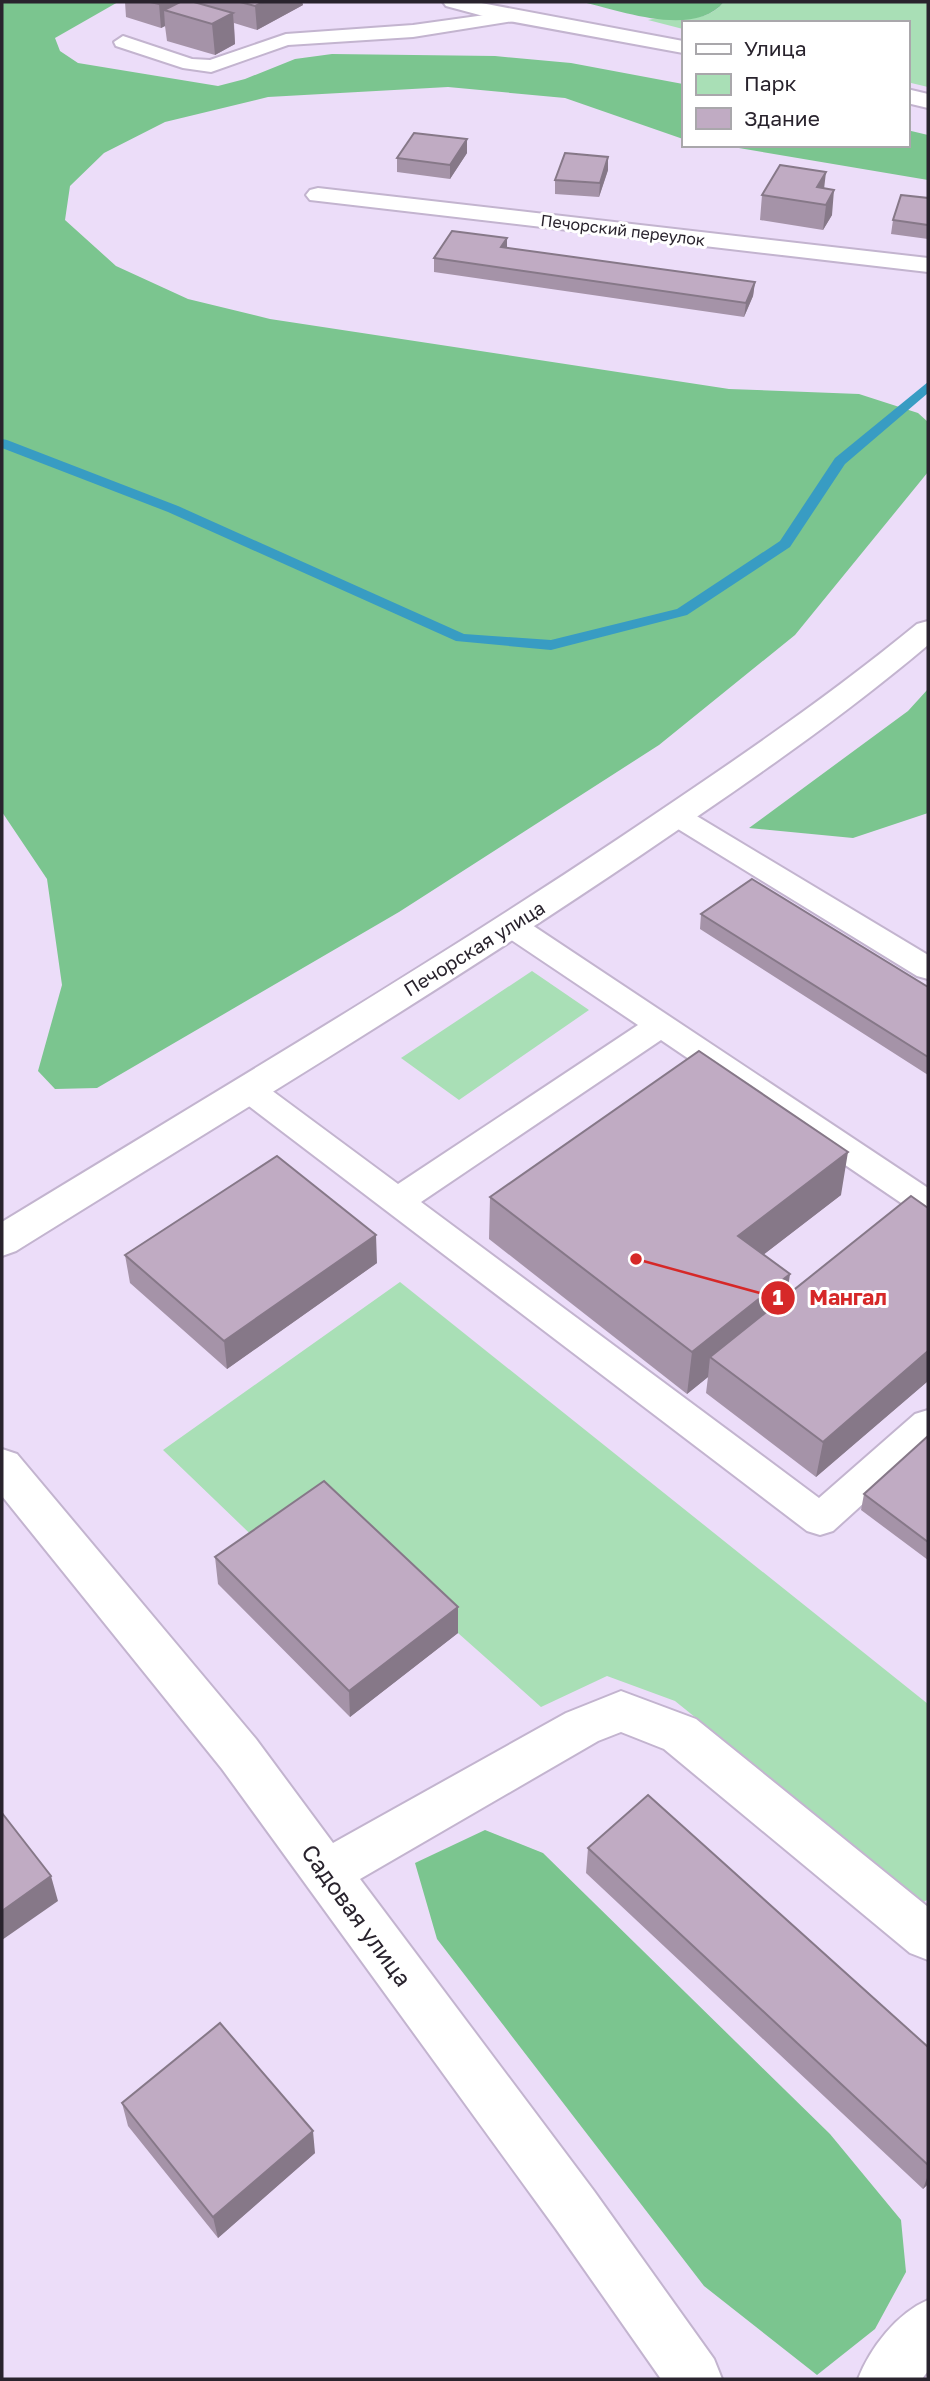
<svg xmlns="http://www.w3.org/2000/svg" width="930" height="2381" viewBox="0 0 930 2381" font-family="'Golos Text',sans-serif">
<rect width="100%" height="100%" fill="#ecddf9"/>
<path fill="#a9dfb6" d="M 724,2 L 928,2 L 928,87 L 907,82 L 907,23 L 683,23 L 683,29 L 648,20 C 674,13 702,28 724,2 Z
M 532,971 L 589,1010 L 459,1100 L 401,1058 Z
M 400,1282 L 928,1704 L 928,1899 L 924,1902 L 675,1701 L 607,1676 L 541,1707 L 458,1633 L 267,1550 L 163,1450 Z"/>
<path fill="#7bc58f" d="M 2,2 L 118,2 L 55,38 L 60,51 L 78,63 L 218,86 L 245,79 L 295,59 L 332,54 L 495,56 L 571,63 L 683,84 L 683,139 L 565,98 L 448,87 L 268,97 L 165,122 L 104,153 L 70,186 L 65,220 L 116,266 L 188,299 L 270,319 L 729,389 L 859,394 L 918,413 L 928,422 L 928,472 L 795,635 L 659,745 L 399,912 L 97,1088 L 55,1089 L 38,1071 L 62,985 L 47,879 L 2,812 Z
M 583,2 L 724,2 C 694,38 621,11 583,2 Z
M 907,130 L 928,135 L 928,180 L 721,145 L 907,145 Z
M 928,689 L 928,813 L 853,838 L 749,828 L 908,711 Z
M 485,1830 L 543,1853 L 830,2134 L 901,2220 L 906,2272 L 875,2329 L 817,2375 L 704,2286 L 437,1939 L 415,1863 Z"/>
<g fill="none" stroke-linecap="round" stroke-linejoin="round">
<path fill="#389cc3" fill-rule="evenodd" d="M 928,382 L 928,393 L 845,464 L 790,547 L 687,615 L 551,650 L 456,641 L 168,512 L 2,448 L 2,439 L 7,440 L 178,506 L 464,634 L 551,640 L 677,609 L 780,541 L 835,458 Z"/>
<defs>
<path id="lane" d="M 514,11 L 523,16 L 520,20 L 413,37 L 288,45 L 211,72 L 183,68 L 116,46 L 114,42 L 123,36 L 192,59 L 210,60 L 286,34 L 413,25 Z
M 675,806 L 685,809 L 928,955 L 928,979 L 917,976 L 665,821 L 661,815 L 665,809 Z
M 512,916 L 523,919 L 928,1188 L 928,1216 L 916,1213 L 661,1040 L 421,1202 L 819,1498 L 915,1414 L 928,1410 L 928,1445 L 833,1531 L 820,1535 L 807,1531 L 237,1097 L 232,1089 L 237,1081 L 248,1078 L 259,1081 L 398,1184 L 638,1025 L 501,933 L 497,926 L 501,919 Z"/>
<path id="street" d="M 443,2 L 476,2 L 683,41 L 683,53 L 487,17 L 446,6 Z
M 907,89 L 928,94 L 928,108 L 907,103 Z
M 318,188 L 928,258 L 928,272 L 310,200 L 306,195 L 310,190 Z
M 928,621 L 928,645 C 838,721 741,787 644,853 C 439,992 226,1120 16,1251 L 2,1256 L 2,1222 C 208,1096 417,973 618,839 C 721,770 822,702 917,624 Z
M 2,1449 L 17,1454 L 256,1739 L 333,1843 L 566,1713 L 621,1691 L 696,1719 L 928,1907 L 928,1960 L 910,1953 L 664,1749 L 621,1732 L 598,1741 L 360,1879 L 594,2191 L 714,2359 L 722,2379 L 661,2379 L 556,2229 L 222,1769 L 2,1496 Z
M 928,2300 L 928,2371 L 922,2379 L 858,2379 C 870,2348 897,2313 928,2300 Z"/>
</defs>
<use href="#lane" stroke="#c3b4cf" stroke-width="4"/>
<use href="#street" stroke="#c3b4cf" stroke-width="4"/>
<use href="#lane" fill="#fff" fill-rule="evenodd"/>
<use href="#street" fill="#fff" fill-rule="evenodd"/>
</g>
<path fill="#a593a8" d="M 125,2 L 302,2 L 303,5 L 257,30 L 234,23 L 235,44 L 215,55 L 167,41 L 165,26 L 161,28 L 126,17 Z
M 467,153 L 450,179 L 397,172 L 397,158 Z
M 608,170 L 599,197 L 555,194 L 555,180 Z
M 824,189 L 832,215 L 823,230 L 760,220 L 762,195 Z
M 928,198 L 928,239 L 891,234 L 893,220 Z
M 434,258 L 755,282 L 753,296 L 744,317 L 434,272 Z
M 701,914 L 928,987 L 928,1075 L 700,929 Z
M 841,1195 L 763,1255 L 787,1295 L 928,1208 L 928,1381 L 816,1477 L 706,1393 L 708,1377 L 687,1394 L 489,1239 L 490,1197 Z
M 125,1255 L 377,1263 L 227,1369 L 130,1283 Z
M 928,1436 L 928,1560 L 861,1510 L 864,1494 Z
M 215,1557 L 458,1607 L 458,1633 L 350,1717 L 218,1584 Z
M 588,1848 L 928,2047 L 928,2184 L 923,2189 L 586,1873 Z
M 122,2103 L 315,2153 L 218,2238 L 128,2126 Z"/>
<path fill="#867888" d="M 164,2 L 193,2 L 164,10 L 165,26 L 161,28 L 159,4 Z
M 264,2 L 302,2 L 303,5 L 257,30 L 255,6 Z
M 233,13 L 235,44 L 215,55 L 212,24 Z
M 467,139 L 467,153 L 450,179 L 450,165 Z
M 608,157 L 608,170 L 599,197 L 600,183 Z
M 826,172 L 823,198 L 817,187 Z
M 834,190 L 832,215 L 823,230 L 826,205 Z
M 507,238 L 507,252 L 501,247 Z
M 755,282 L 753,296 L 744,317 L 746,303 Z
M 848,1152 L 841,1195 L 733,1278 L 738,1236 Z
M 376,1235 L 377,1263 L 227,1369 L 224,1341 Z
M 790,1274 L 784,1316 L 710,1357 L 708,1377 L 687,1394 L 692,1352 Z
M 928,1351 L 928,1381 L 816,1477 L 823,1442 Z
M 458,1607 L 458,1633 L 350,1717 L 349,1691 Z
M 51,1876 L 58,1901 L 2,1940 L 2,1911 Z
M 313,2131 L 315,2153 L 218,2238 L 213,2217 Z
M 928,2175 L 928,2184 L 923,2189 Z"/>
<path fill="#c0abc3" stroke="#867888" stroke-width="2" d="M 150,2 L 164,2 L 159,4 Z
M 180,2 L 194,2 L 233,13 L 212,24 L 164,10 Z
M 240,2 L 264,2 L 255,6 Z
M 414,133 L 467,139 L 450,165 L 397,158 Z
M 565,153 L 608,157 L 600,183 L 555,180 Z
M 780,165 L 826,172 L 817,187 L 834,190 L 826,205 L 762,195 Z
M 901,195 L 928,198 L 928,225 L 893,220 Z
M 452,231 L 507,238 L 501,247 L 755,282 L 746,303 L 434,258 Z
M 752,879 L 928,987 L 928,1057 L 701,914 Z
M 699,1051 L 848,1152 L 738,1236 L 790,1274 L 692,1352 L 490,1197 Z
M 277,1156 L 376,1235 L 224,1341 L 125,1255 Z
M 911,1196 L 928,1208 L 928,1351 L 823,1442 L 710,1357 Z
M 928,1436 L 928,1542 L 864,1494 Z
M 324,1481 L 458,1607 L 349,1691 L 215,1557 Z
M 648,1795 L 928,2047 L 928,2165 L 588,1848 Z
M 2,1813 L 51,1876 L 2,1911 Z
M 220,2023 L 313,2131 L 213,2217 L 122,2103 Z"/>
<g text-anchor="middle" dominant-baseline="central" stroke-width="6" stroke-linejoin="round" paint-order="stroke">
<g font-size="16" fill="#29232d" stroke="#fff">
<text transform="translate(623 230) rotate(7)">Печорский переулок</text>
</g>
<g font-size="19" fill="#29232d" stroke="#fff">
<text transform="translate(474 948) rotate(-32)">Печорская улица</text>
</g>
<g font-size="23" fill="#29232d" stroke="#fff">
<text transform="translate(357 1915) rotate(54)">Садовая улица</text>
</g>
</g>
<path fill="none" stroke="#d62828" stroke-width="2.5" d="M636 1259L778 1298"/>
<g fill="#d62828" stroke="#fff" stroke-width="2.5">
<circle cx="636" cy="1259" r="7"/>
<circle cx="778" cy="1298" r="18"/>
</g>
<g font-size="21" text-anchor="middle" font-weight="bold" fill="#fff">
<text x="778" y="1305">1</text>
</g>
<g font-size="21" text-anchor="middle" font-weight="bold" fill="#d62828" stroke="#fff" stroke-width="6" stroke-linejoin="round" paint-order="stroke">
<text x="848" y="1305">Мангал</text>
</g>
<rect width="930" height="2381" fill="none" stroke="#29232d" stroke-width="7"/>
<rect x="682" y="21" width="228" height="126" fill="#ffffff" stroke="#a9a7ab" stroke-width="2"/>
<rect x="696" y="44" width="35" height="10" fill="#ffffff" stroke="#a9a7ab" stroke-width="2"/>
<text x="744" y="56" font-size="21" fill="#29232d">Улица</text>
<rect x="696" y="74" width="35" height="21" fill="#a9dfb6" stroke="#a9a7ab" stroke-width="2"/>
<text x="744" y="91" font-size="21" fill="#29232d">Парк</text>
<rect x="696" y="108" width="35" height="21" fill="#c0abc3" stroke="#a9a7ab" stroke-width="2"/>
<text x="744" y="126" font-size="21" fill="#29232d">Здание</text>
</svg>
